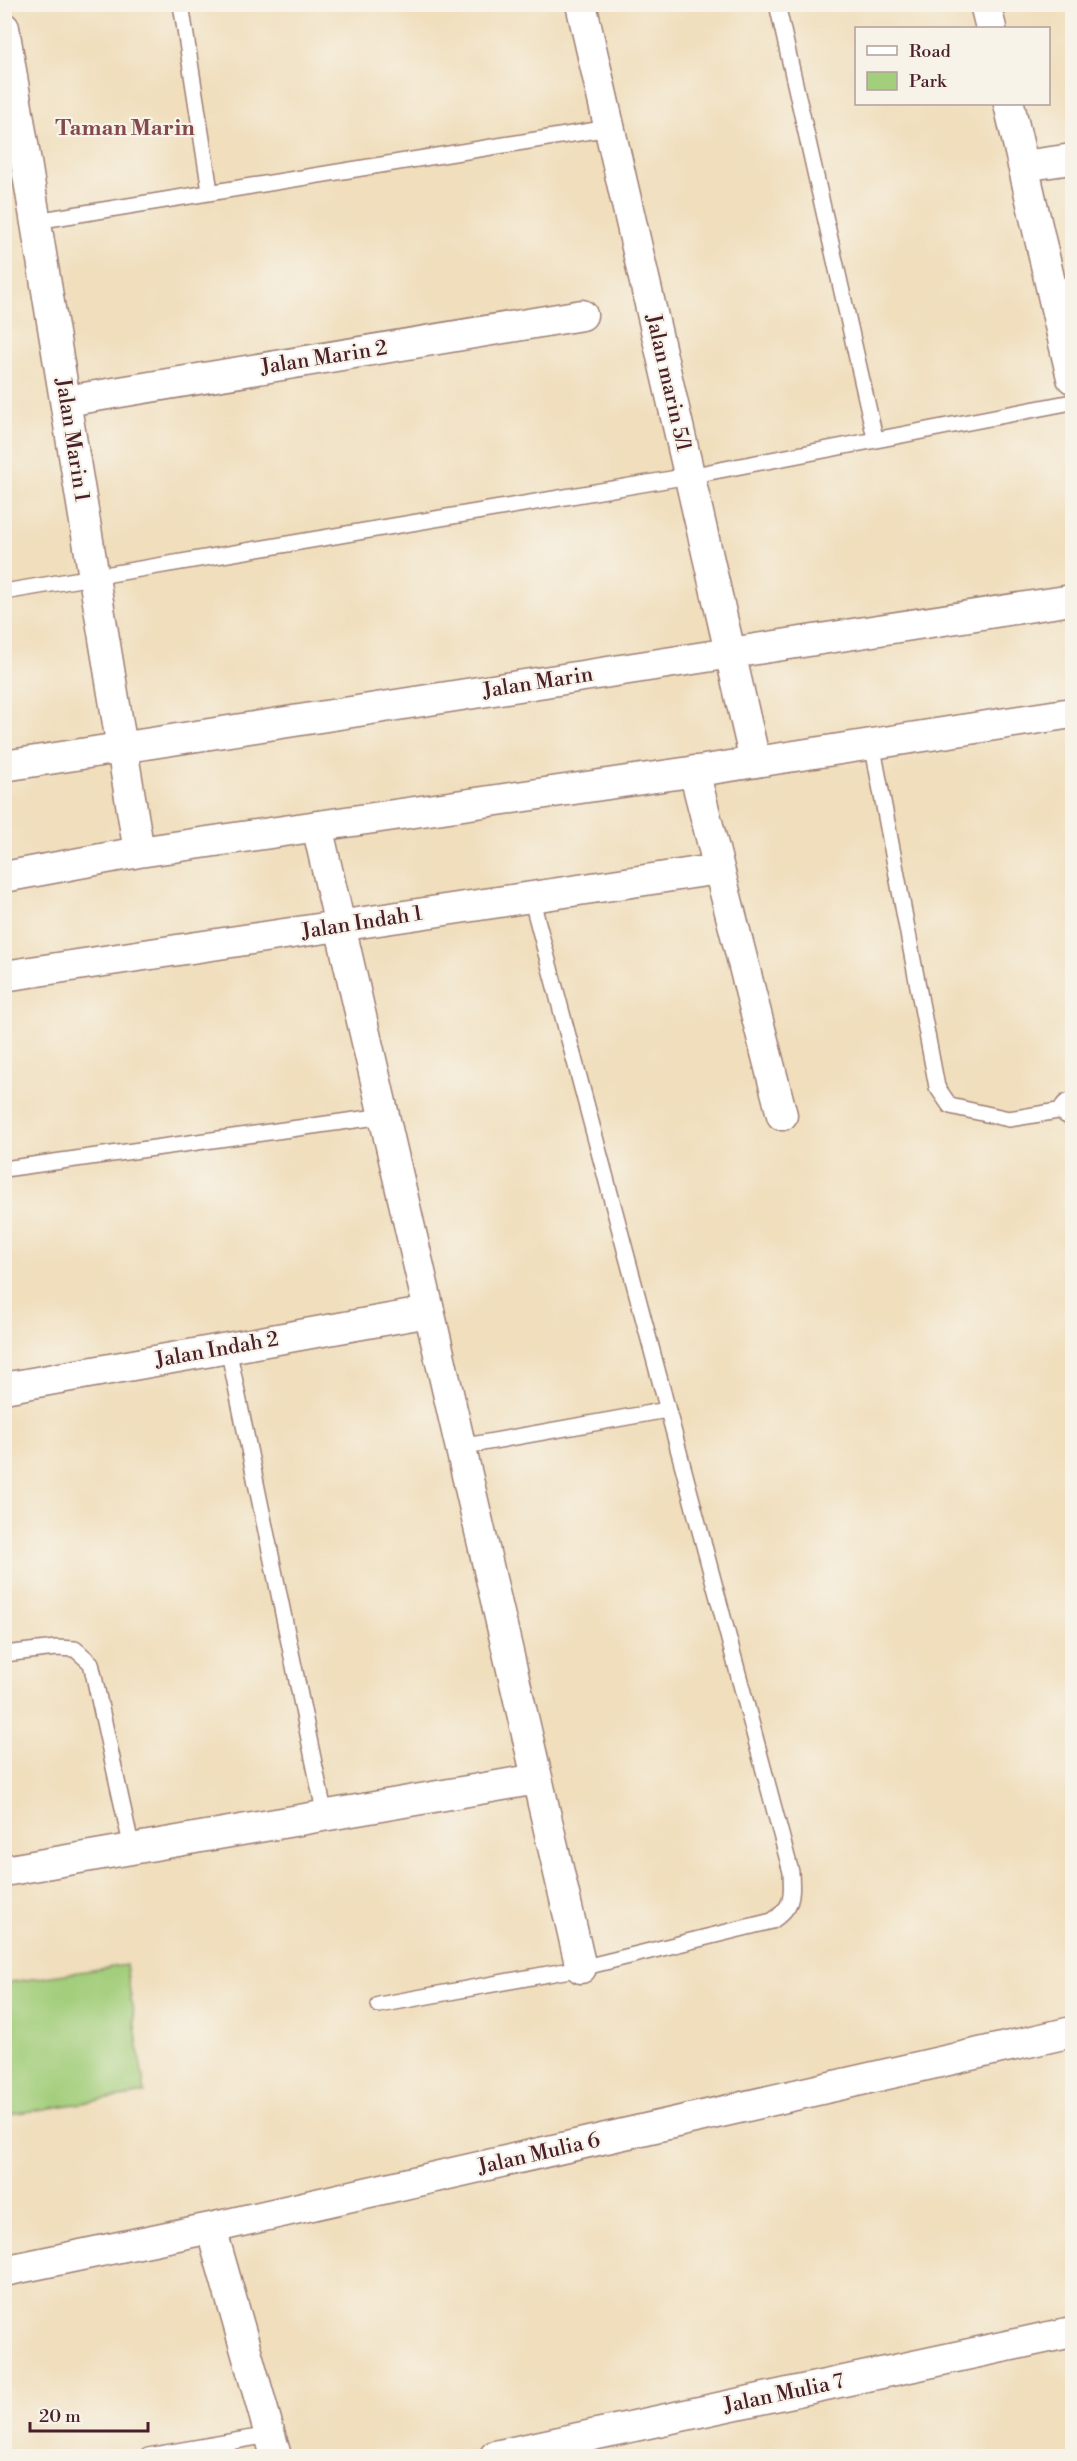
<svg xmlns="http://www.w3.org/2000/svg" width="1077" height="2461" viewBox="0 0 1077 2461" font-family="'Libre Bodoni',serif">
<rect width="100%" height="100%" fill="#f7f3e8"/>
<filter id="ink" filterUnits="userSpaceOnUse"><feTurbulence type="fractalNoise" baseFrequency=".0167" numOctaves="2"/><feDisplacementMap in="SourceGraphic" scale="12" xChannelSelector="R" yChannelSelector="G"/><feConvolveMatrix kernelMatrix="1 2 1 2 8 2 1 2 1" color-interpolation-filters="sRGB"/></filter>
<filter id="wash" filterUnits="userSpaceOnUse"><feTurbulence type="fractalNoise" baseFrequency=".008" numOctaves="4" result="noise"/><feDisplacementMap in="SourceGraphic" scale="24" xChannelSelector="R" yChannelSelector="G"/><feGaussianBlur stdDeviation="1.35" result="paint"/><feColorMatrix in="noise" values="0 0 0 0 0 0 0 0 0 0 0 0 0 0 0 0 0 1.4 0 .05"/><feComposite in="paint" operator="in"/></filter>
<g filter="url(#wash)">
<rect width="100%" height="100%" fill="#f0debc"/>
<path fill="#a3ce7b" stroke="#767653" stroke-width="1.5" d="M 126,1965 L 145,2093 L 5,2115 L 5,1983 Z"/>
</g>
<g filter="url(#ink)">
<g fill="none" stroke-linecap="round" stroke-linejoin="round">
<defs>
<path id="service" d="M 181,4 L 210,191
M 777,4 L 875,438
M 36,221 L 609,128
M 4,592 L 689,476 L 1072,402
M 872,743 L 937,1087 L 950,1106 L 1009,1119 L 1070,1109
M 4,1169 L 384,1116
M 228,1348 L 325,1816
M 460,1447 L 667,1410
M 4,1654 L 56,1648 L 75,1649 L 91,1663 L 132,1849
M 379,2005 L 581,1968 L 772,1921 C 794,1906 792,1897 791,1872 L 531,897
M 148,2456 L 270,2435"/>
<path id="minor" d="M 581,4 L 755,761
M 985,4 L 991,28
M 4,28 L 139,852
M 1009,104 L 1072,378
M 1023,166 L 1072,159
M 66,401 L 582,315
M 4,766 L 1072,600
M 694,771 L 782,1115
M 317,826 L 581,1968
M 4,877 L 139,852 L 711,769 L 1072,713
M 4,976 L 719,869
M 1070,1109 L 1072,1109
M 4,1388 L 429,1312
M 4,1871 L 537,1779
M 211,2228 L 276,2456
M 4,2271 L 211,2228 L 1072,2032
M 495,2456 L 1072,2332"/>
</defs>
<use href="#service" stroke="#9d7e74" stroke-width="18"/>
<use href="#minor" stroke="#9d7e74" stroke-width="33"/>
<use href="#service" stroke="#fff" stroke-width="15"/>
<use href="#minor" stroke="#fff" stroke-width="30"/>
</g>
</g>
<g text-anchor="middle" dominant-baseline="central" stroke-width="4.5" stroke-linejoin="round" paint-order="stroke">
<g font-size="21" fill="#4a1f2b" stroke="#f7f3e8">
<text transform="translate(324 358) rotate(-9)">Jalan Marin 2</text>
<text transform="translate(668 383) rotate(77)">Jalan marin 5/1</text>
<text transform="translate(72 440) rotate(81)">Jalan Marin 1</text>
<text transform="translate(538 683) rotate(-9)">Jalan Marin</text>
<text transform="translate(362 923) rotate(-9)">Jalan Indah 1</text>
<text transform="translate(217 1350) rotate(-10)">Jalan Indah 2</text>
<text transform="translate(539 2154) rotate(-13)">Jalan Mulia 6</text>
<text transform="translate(784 2394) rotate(-12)">Jalan Mulia 7</text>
</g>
<g font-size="22" font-weight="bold" fill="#83494b" stroke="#f7f3e8">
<text x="125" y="128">Taman Marin</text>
</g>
</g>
<rect width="1077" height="2461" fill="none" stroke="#f7f3e8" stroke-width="24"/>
<rect x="855" y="27" width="195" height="78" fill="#f7f3e8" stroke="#b29e9c" stroke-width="1.5"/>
<rect x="867" y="46" width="30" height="9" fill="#ffffff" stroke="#b29e9c" stroke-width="1.5"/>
<text x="909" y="57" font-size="18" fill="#4a1f2b">Road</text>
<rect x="867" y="72" width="30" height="18" fill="#a3ce7b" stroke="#b29e9c" stroke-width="1.5"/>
<text x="909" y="87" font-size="18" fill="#4a1f2b">Park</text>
<path d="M30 2422v9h118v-9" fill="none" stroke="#4a1f2b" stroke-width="3"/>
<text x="39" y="2422" font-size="18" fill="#4a1f2b" stroke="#f7f3e8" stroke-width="4.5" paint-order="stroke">20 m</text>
</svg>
